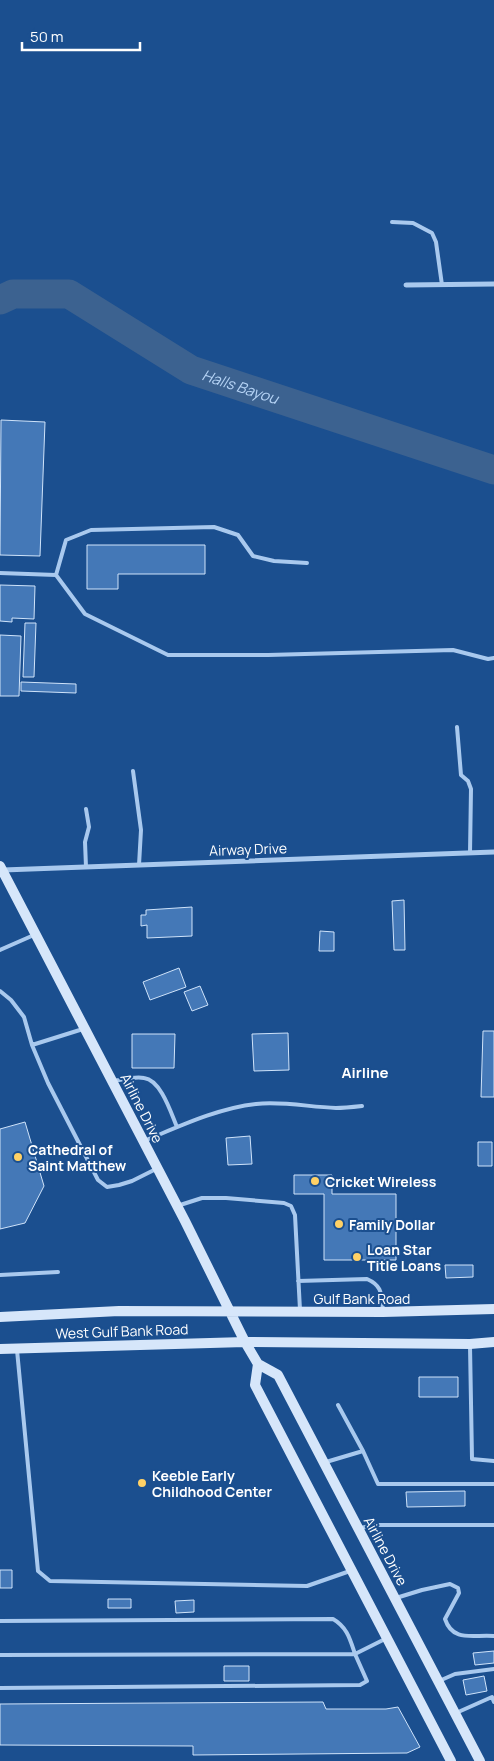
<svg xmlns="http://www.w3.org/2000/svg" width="494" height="1761" viewBox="0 0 494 1761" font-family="Manrope,sans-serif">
<rect width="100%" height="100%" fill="#1b4f8f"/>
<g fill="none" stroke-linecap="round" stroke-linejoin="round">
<path stroke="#3c6290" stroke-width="29" id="s1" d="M 0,300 L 13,294 L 69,294 L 191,370 L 494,470"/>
</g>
<path fill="#4478b7" stroke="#cfe3fa" d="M 1,420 L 45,422 L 40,556 L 0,555 Z
M 87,545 L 205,545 L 205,574 L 118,574 L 118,589 L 87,589 Z
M 0,585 L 35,586 L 34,619 L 12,618 L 12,622 L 0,621 Z
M 25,623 L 36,623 L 34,677 L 23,677 Z
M 0,635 L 21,636 L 19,696 L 0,696 Z
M 21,682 L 76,684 L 76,693 L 21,691 Z
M 404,900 L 405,950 L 394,950 L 392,901 Z
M 192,907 L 192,936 L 147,938 L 147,925 L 141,926 L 141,915 L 146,915 L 146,910 Z
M 320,931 L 334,932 L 334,951 L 319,951 Z
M 179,968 L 186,987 L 150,1000 L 143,982 Z
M 200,986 L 208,1005 L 192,1011 L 184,992 Z
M 483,1031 L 494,1031 L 494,1097 L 481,1097 Z
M 288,1033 L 289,1070 L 254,1071 L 252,1034 Z
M 132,1034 L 175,1034 L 174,1068 L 132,1068 Z
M 25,1122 L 44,1186 L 25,1223 L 0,1229 L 0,1129 Z
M 250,1136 L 252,1164 L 228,1165 L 226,1138 Z
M 478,1142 L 492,1142 L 492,1166 L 478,1166 Z
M 294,1175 L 332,1175 L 332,1194 L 396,1194 L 396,1260 L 324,1260 L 324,1194 L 294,1194 Z
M 445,1265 L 473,1265 L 473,1277 L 446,1278 Z
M 419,1377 L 458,1377 L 458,1397 L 419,1397 Z
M 465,1491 L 465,1506 L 407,1507 L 406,1492 Z
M 0,1570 L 12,1570 L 12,1588 L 0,1588 Z
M 108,1599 L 131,1599 L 131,1608 L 108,1608 Z
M 194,1600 L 194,1612 L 176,1613 L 175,1601 Z
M 494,1651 L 494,1663 L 475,1665 L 473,1653 Z
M 224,1666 L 249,1666 L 249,1681 L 224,1681 Z
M 484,1676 L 487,1691 L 466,1695 L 463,1680 Z
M 323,1702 L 326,1709 L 386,1709 L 398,1707 L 420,1747 L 407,1753 L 193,1755 L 193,1746 L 0,1745 L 0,1704 Z"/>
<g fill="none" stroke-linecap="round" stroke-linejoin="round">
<path stroke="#a9c9ee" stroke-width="4" d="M 392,222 L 413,223 L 432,233 L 436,242 L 442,285
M 0,573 L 56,575 L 66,540 L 91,530 L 214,527 L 238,535 L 253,556 L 274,561 L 307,563
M 56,575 L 85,614 L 168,655 L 268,655 L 453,650 L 488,659 L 494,658
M 457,727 L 461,775 L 468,781 L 471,789 L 470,853
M 133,771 L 141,830 L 139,865
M 86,867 L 85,842 L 89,827 L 86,809
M 0,950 L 34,935
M 0,991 L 11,1000 L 24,1017 L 32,1045 L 48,1083 L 98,1180 L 107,1187 L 119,1185 L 132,1181 L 156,1169
M 32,1045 L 83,1029
M 112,1081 C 122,1080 134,1076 144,1078 C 161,1080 171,1113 177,1127
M 144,1141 C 178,1127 218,1108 256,1104 C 282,1101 309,1107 336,1108 C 344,1108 353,1107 362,1106
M 177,1206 L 202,1198 L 226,1198 L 284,1203 L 291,1206 L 295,1215 L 300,1310
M 0,1275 L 58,1272
M 298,1281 L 367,1279 C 383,1286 381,1295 383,1310
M 470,1346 L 472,1459 L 494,1461
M 17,1350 L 38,1571 L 50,1581 L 307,1586 L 350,1571
M 338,1405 L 363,1451
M 326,1462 L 363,1451 L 378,1484 L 494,1484
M 360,1528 L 376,1525 L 494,1525
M 396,1598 L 422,1590 L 450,1584 L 458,1588 L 459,1593 L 445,1619 C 453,1643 474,1634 494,1636
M 0,1621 L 333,1619 C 347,1627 350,1639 355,1654 L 385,1639
M 0,1655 L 355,1654 L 367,1681 L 360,1685 L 0,1688
M 439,1681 L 455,1674 L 494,1669
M 456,1713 L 492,1697 L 494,1702"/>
<path stroke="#a9c9ee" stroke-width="5" d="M 406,285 L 494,284
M 3,870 L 494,852"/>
<path stroke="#d6e6fa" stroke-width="10" d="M 0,866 L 185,1221 L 245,1342 L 258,1364 L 278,1375 L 480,1761
M 0,1317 L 119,1311 L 383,1312 L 494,1309
M 0,1349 L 245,1342 L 470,1344 L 494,1342
M 258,1364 L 255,1385 L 451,1761"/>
</g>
<g fill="#ffd166" stroke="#1b4f8f" stroke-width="2">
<circle cx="18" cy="1157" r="5"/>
<circle cx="315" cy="1181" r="5"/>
<circle cx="339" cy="1224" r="5"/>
<circle cx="357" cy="1257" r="5"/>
<circle cx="142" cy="1483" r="5"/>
</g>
<g text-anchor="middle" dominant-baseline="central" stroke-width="4" stroke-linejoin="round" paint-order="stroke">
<g font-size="14" fill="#fff" stroke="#1b4f8f">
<text transform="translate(248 849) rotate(-2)">Airway Drive</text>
<text transform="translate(142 1108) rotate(63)">Airline Drive</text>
<text x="362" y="1298">Gulf Bank Road</text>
<text transform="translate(122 1331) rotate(-2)">West Gulf Bank Road</text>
<text transform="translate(386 1551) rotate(62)">Airline Drive</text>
</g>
<g font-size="14" font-weight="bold" fill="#fff" stroke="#1b4f8f" text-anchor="start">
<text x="28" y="1149">Cathedral of<tspan x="28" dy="16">Saint Matthew</tspan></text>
<text x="325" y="1181">Cricket Wireless</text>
<text x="349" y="1224">Family Dollar</text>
<text x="367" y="1249">Loan Star<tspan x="367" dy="16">Title Loans</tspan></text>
<text x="152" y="1475">Keeble Early<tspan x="152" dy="16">Childhood Center</tspan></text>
</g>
<g font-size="15" font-style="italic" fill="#b5d3f5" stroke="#1b4f8f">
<text stroke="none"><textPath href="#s1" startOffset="266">Halls Bayou</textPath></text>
</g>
<g font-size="15" font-weight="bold" fill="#fff" stroke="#1b4f8f">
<text x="365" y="1072">Airline</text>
</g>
</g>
<path d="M22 42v8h118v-8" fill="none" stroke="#ffffff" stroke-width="2.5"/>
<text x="30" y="42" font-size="15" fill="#ffffff" stroke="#1b4f8f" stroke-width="4" paint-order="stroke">50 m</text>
</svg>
